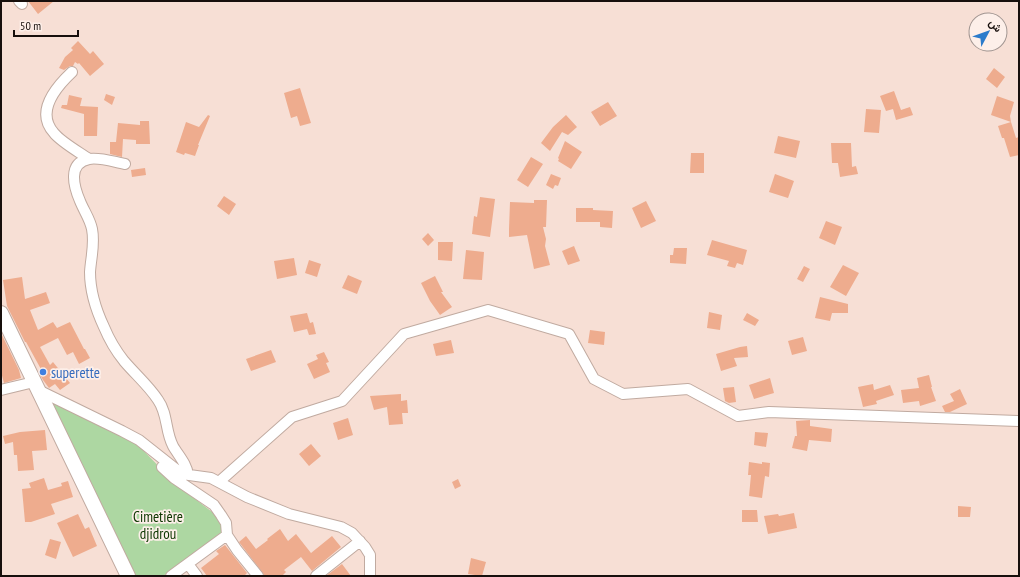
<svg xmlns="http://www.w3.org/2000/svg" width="1020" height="577" viewBox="0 0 1020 577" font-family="'PT Sans Narrow',Vazirmatn,sans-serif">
<rect width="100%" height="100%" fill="#f7dfd5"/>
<path fill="#add7a2" d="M 43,395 L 135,442 L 177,485 L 216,515 L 226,531 L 163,576 L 136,576 Z"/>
<path fill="#eeac8e" d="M 28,1 L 54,1 L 38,14 Z
M 78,41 L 90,54 L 93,51 L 104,64 L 90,76 L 79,63 L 78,64 L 75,62 L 73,66 L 70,66 L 64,70 L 59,68 L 65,57 L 73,50 L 71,48 Z
M 994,68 L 1005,77 L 997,88 L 986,79 Z
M 300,88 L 311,123 L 300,126 L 297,116 L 291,118 L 284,93 Z
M 894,91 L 901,110 L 910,107 L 913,115 L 896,120 L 893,109 L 886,111 L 880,96 Z
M 106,94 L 115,97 L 112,105 L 104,100 Z
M 69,95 L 82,98 L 80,106 L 98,107 L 97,136 L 84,136 L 84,114 L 61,108 L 62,105 L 67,105 Z
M 997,96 L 1014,102 L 1010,116 L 1011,122 L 991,115 Z
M 608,102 L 617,116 L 600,126 L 591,112 Z
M 866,109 L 881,110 L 879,133 L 864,132 Z
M 208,115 L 210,116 L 198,145 L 199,145 L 195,156 L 185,153 L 184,155 L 176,152 L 186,122 L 199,127 Z
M 566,115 L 577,127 L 568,135 L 562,132 L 550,151 L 541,143 L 553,127 Z
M 140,121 L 149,121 L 150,144 L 136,144 L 136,140 L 123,139 L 122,157 L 110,154 L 110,142 L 116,142 L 118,123 L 140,125 Z
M 1011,122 L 1016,138 L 1019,137 L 1019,155 L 1010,157 L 1004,138 L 1002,138 L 998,126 Z
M 778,136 L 800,141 L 796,158 L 774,153 Z
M 565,141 L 582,152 L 571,169 L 558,161 L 559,159 L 558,158 Z
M 831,143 L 851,143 L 852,167 L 856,166 L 858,174 L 840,177 L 838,163 L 832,163 Z
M 691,153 L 704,153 L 704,173 L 690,173 Z
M 531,157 L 543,164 L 528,187 L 517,180 Z
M 145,168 L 146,175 L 132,177 L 131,170 Z
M 551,174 L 561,178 L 558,186 L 555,185 L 553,189 L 546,185 Z
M 775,174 L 794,181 L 788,198 L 769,192 Z
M 224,196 L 236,204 L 229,215 L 217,206 Z
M 480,197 L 495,199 L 490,237 L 472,234 L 474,216 L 477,217 Z
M 534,200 L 547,200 L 546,227 L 543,227 L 546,239 L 545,246 L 550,265 L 534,269 L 527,235 L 509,237 L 509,229 L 510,202 L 534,203 Z
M 646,201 L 656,221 L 641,228 L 632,208 Z
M 576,208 L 593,208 L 593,210 L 613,211 L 612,228 L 600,227 L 600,222 L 576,222 Z
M 826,221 L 842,227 L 835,245 L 819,238 Z
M 428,233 L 434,240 L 428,246 L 422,239 Z
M 712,240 L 747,250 L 743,265 L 737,263 L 735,268 L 727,266 L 729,261 L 707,255 Z
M 438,242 L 453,242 L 452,261 L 438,260 Z
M 574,246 L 580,261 L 568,265 L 562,251 Z
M 674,248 L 687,248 L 686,264 L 670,263 L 670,255 L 673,255 Z
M 466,250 L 484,252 L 482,280 L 463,279 Z
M 294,258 L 297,275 L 277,279 L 274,261 Z
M 309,260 L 321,264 L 317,277 L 305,273 Z
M 843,265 L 859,273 L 846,296 L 830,287 Z
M 804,266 L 810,269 L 803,282 L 797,279 Z
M 348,275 L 362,281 L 357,294 L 342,288 Z
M 435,276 L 443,292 L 441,292 L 452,307 L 440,315 L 430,301 L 421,283 Z
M 22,277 L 25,299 L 46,292 L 50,303 L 30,310 L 38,330 L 53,322 L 57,328 L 70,322 L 84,349 L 85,349 L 90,358 L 79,364 L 73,352 L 67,355 L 58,338 L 40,347 L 50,365 L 53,362 L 70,383 L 60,390 L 55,384 L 49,388 L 43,380 L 39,373 L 42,371 L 26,342 L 25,342 L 7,306 L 3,280 Z
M 820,297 L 848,304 L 848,313 L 832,313 L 830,321 L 815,318 Z
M 709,312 L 722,315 L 720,330 L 707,328 Z
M 307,313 L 310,323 L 313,322 L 316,334 L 309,335 L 307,329 L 294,332 L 290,316 Z
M 747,313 L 759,320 L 755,326 L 743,320 Z
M 590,330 L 605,332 L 604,345 L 588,343 Z
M 1,333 L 19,370 L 21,378 L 4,383 L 1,372 Z
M 803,337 L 807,351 L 792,355 L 788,341 Z
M 451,340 L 454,353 L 436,356 L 433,344 Z
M 747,346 L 748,357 L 734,358 L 737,366 L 721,371 L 716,354 L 740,347 Z
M 271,350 L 276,362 L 251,371 L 246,359 Z
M 324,352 L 329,362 L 326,363 L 330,372 L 314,379 L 307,364 L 318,359 L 316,355 Z
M 929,375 L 932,387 L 931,387 L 936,401 L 920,406 L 919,401 L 903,403 L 901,390 L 919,388 L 917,378 Z
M 770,378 L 774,393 L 754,399 L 749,385 Z
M 873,384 L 874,390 L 890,385 L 894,395 L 876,401 L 877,404 L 863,407 L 858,387 Z
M 734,387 L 736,402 L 729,403 L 725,401 L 723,388 Z
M 960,389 L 967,404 L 950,412 L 945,412 L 942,406 L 954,401 L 950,394 Z
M 401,394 L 401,401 L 407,400 L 408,413 L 402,413 L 403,424 L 389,425 L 387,407 L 374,410 L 370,396 Z
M 348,418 L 353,435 L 338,440 L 333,423 Z
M 810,420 L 810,426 L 832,429 L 831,442 L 809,440 L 807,451 L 792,448 L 795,436 L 797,436 L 796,421 Z
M 45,430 L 47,450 L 32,451 L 34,470 L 18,471 L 17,455 L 14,455 L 13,442 L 5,444 L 3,436 L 20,432 Z
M 755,432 L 768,433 L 766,447 L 754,445 Z
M 311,444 L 321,456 L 309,466 L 299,454 Z
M 749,462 L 762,464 L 762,462 L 770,463 L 769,477 L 765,476 L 762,498 L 749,496 L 751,475 L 748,475 Z
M 44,478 L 48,490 L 62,486 L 61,483 L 68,481 L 73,497 L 51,504 L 55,514 L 31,522 L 25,522 L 22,489 L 31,488 L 29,483 Z
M 458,479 L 461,486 L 455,489 L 452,482 Z
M 958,506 L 971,507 L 970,517 L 958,517 Z
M 742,510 L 757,510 L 758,522 L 742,522 Z
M 794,513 L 797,528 L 768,534 L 764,516 L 778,514 L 779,516 Z
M 78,514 L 85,529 L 89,527 L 97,546 L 73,557 L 57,523 Z
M 280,529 L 288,541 L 296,534 L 311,553 L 332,536 L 341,547 L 312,571 L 301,557 L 284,570 L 286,572 L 282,576 L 265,576 L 239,542 L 246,536 L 256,549 L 268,540 L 267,539 Z
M 50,539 L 61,542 L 56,559 L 45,555 Z
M 225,545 L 247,573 L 244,576 L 207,576 L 201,568 L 219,554 L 216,551 Z
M 471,558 L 486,562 L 482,576 L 468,574 Z
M 342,564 L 351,576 L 326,576 Z"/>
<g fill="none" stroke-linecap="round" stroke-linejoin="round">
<defs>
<path id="street" d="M 19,1 L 22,4
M 72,72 C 56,87 35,112 54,133 C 61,142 79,152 89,159
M 125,164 C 114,162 100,157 89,159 C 67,163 74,187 80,201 C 84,211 90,219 92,229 C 95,244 91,257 90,272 C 90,291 96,310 104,327 C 109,339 116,351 124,361 C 135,374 149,386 158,400 C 168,414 165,431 173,446 C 178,455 187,464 188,475
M 1,390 L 34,382
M 38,390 L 122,431 L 139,440 L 182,474 L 211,478 L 247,497 L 289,514 L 341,527 L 352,533 L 365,547 L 370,555 L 370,576
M 162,467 L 174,478 L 214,505 L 221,515 L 226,523 L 227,535 L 237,550 L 258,576
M 220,481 L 292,417 L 342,401 L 404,334 L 488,310 L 569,334 L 594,379 L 623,394 L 688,389 L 738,416 L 769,412 L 1019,421
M 188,564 L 197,576
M 171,576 L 227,535
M 316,576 L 360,541"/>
<path id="secondary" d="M 1,313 L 128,576"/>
</defs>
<use href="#street" stroke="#c0aaa0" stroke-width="12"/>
<use href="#secondary" stroke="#c0aaa0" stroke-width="16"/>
<use href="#street" stroke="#fff" stroke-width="10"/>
<use href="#secondary" stroke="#fff" stroke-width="14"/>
</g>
<circle fill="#3f7fe0" stroke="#fdefe9" stroke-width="1.5" cx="43" cy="372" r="4"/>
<g text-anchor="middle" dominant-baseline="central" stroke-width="3.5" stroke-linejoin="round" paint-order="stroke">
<g font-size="15" fill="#366cbe" stroke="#fdefe9" text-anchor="start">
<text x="51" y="372">superette</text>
</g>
<g font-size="15" fill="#0d3700" stroke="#fdefe9">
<text x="158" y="516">Cimetière<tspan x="158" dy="17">djidrou</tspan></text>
</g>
</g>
<rect width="1020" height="577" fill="none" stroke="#170f0c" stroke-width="4"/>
<g transform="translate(988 32) rotate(49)"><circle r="19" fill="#fdefe9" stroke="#a19591"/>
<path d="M0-3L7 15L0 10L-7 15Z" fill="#2b7bcb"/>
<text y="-6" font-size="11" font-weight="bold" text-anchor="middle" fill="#170f0c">ش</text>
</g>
<path d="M14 30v6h64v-6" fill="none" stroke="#170f0c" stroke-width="2"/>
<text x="20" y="30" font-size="12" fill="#170f0c" stroke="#fdefe9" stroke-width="3" paint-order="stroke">50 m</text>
</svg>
